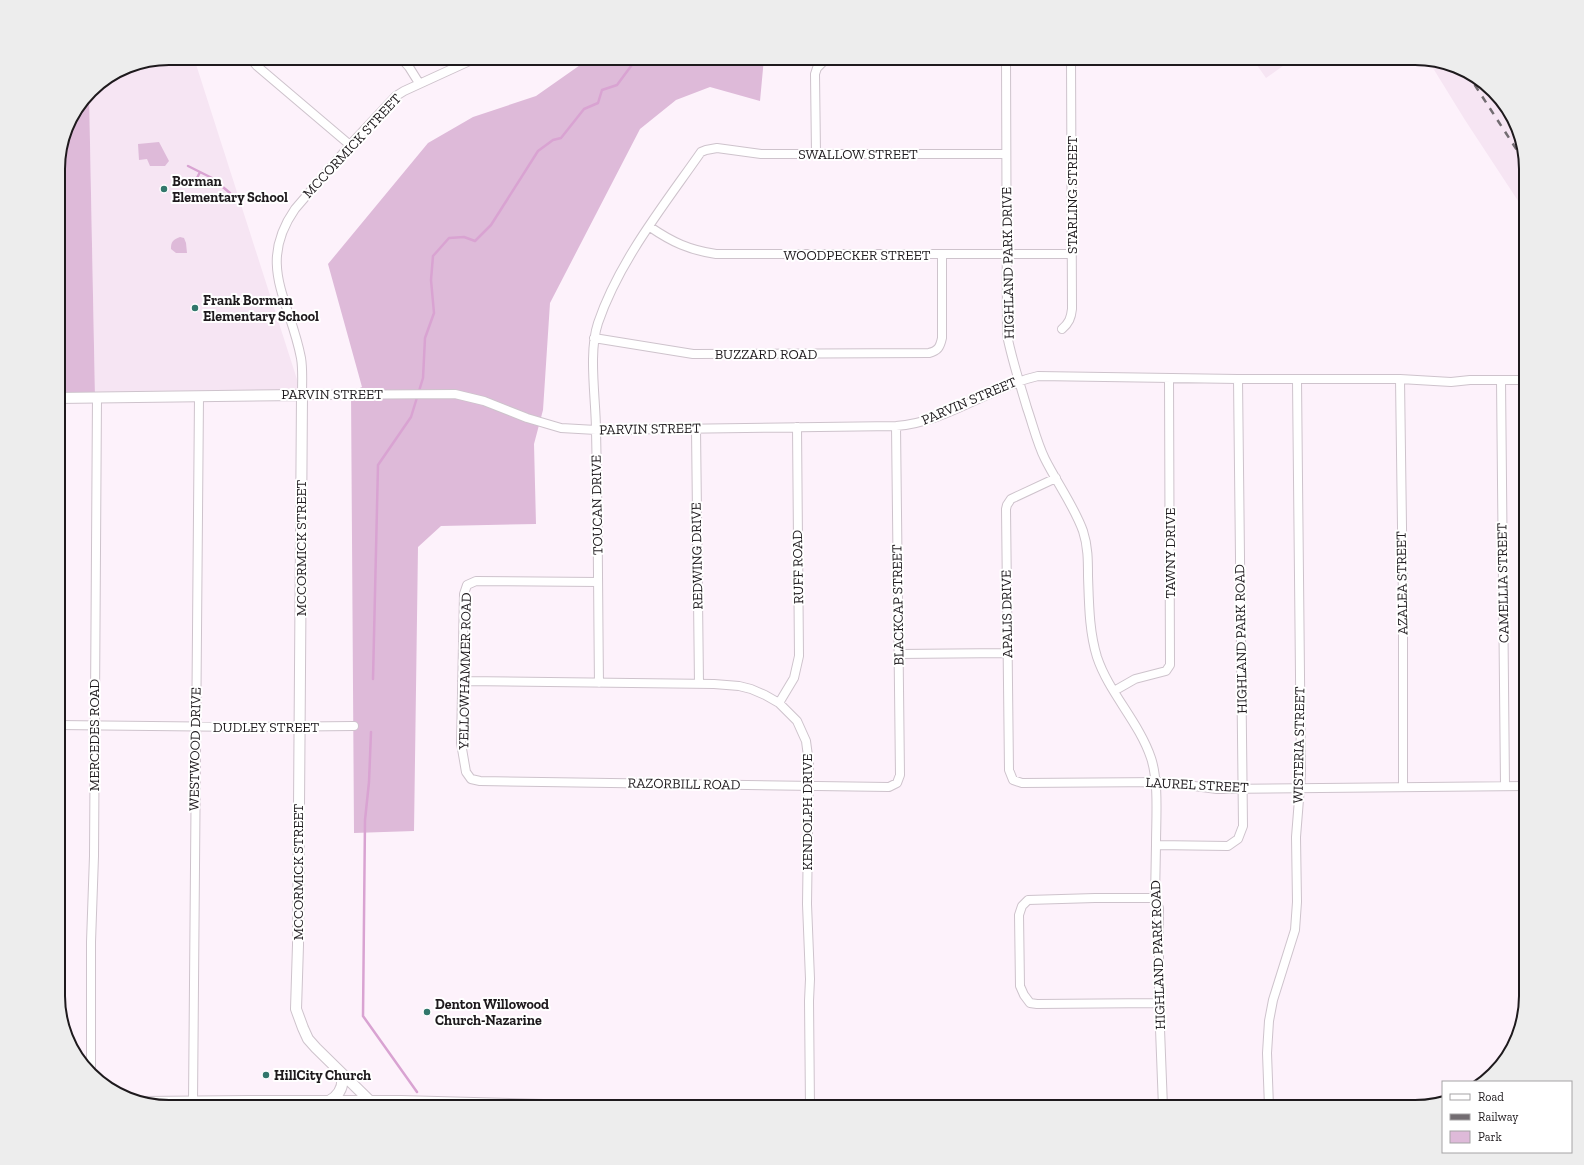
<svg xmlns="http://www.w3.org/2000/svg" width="1584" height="1165" viewBox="0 0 1584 1165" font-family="'Zilla Slab',serif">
<rect width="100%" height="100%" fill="#fdf2fb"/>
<path fill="#f6e5f3" d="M 169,58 L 194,58 L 302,395 L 95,397 L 89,92 L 126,66 Z
M 1252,58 L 1294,58 L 1266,78 Z
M 1428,60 L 1451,64 L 1483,81 L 1514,119 L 1526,168 L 1526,213 L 1465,120 Z"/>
<path fill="#debad9" d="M 587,58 L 764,58 L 760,101 L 710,87 L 676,100 L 640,129 L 550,303 L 543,410 L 534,444 L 536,524 L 441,526 L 418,547 L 414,831 L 354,833 L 351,392 L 362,387 L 328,264 L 428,143 L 473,117 L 536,96 L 583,63 Z
M 89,92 L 95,397 L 58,397 L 58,162 L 69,120 Z
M 159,142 L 169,161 L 165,166 L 150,166 L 147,159 L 139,160 L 138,144 Z
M 180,237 L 184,238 L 186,243 L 187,253 L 176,253 L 171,249 C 171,241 173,240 180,237 Z"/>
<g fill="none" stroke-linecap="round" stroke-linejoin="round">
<path stroke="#d9a3d2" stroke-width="2.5" d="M 188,166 L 212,178 L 230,193
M 194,184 L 200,172
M 373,679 L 378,465 L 411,417 L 423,378 L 425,338 L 434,313 L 431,280 L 433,256 L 449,238 L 464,237 L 475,241 L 491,225 L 538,151 L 553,140 L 561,138 L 584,109 L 598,103 L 602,90 L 617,85 L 637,58
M 371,732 L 369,782 L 365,820 L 363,1016 L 417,1092"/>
<defs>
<path id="minor" d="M 250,58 L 257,66 L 350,145
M 401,58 L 409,67 L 419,83
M 476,58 L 404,91 L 396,96 L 350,145 L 295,209 C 256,265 290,300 301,358 C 303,370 302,382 302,395 L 455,394 L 484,401 L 527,418 L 561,428 L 596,430 L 896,426 C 945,423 990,387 1038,376 L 1238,379
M 1006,58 L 1007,335 C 1012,360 1020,384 1027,408 C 1033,425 1037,443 1045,459 C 1057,483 1074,506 1083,531 C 1088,546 1088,561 1088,576 C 1089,603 1089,631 1097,657 C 1109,693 1139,722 1151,758 C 1159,782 1156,819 1156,845
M 816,154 L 815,74 L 817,68 L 824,61 L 1006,58
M 650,227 C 672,242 689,250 716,254 L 1072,254
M 1062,329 C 1069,323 1071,318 1072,309 L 1071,58
M 594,338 L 693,354 L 929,353 C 938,351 940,347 942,338 L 942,254
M 1400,379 L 1403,601 L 1403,787
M 1501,380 L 1505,786
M 696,429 L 699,684
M 1056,478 L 1011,499 L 1007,505 L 1006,509 L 1009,770 L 1013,780 L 1022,783 L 1164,782 L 1217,789 L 1526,786
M 598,582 L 476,581 L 467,585 L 464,594 L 461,743 L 466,772 L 471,779 L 480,781 L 889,787 L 897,783 L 900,775 L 896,426
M 898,654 L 1008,653
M 462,681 L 714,684 L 739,686 L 751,689 L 765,695 L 779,703 L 797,721 L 806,741 L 809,764 L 807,904 L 810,979 L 809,1001 L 810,1107
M 599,683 C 598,599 598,515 596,431 C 596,399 588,353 598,323 C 619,261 664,205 701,152 L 706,150 L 717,148 L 761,154 L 1006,154
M 1114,691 L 1135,679 L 1166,671 L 1170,665 L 1169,378
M 779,703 L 794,678 L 799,656 L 797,427
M 58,725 L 244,727 L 354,726
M 1155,898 L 1095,898 L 1028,900 L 1022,906 L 1019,915 L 1020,986 L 1024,995 L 1030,1003 L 1037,1004 L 1159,1003
M 91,1072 L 91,942 L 94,856 L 97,397
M 193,1102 L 199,397
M 1163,1107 L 1159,1003 L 1159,908 L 1155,898 L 1156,845 L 1228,846 L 1238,839 L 1243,826 L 1238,379 L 1400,379 L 1451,382 L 1470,380 L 1526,380
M 1269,1107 L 1267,1053 L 1269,1021 L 1273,1000 L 1295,930 L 1297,902 L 1296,837 L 1301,774 L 1297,380"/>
<path id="tertiary" d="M 58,398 L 302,395 L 298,945 L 296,1009 L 303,1028 L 308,1039 L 316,1048 L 370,1101 L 370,1107
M 329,1101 C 340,1095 344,1086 342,1074
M 141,1102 L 249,1101 L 401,1101 L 615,1107
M 1053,1107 L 1078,1107"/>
</defs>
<use href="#minor" stroke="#cec3cc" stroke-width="10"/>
<use href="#tertiary" stroke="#cec3cc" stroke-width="12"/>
<use href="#minor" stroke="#fff" stroke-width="8"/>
<use href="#tertiary" stroke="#fff" stroke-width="10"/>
<path stroke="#726c71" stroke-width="2.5" stroke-dasharray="7 7" stroke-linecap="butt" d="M 1467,73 L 1524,161"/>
</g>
<g fill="#32776c" stroke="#fff" stroke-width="1.5">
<circle cx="164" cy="189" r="4"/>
<circle cx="195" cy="308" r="4"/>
<circle cx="427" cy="1012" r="4"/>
<circle cx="266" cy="1075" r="4"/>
</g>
<g text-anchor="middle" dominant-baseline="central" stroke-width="4" stroke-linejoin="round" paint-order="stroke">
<g font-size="14" fill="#1e1a1d" stroke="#fff">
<text transform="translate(352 146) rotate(-47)">MCCORMICK STREET</text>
<text x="858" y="154">SWALLOW STREET</text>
<text transform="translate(1072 195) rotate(-90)">STARLING STREET</text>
<text x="857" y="255">WOODPECKER STREET</text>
<text transform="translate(1008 263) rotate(-91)">HIGHLAND PARK DRIVE</text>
<text x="766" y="354">BUZZARD ROAD</text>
<text x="332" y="394">PARVIN STREET</text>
<text transform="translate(969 401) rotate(-23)">PARVIN STREET</text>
<text transform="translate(650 429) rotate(-1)">PARVIN STREET</text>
<text transform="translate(597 505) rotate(-91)">TOUCAN DRIVE</text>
<text transform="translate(301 548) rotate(-90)">MCCORMICK STREET</text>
<text transform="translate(1170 553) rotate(-90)">TAWNY DRIVE</text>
<text transform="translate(697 556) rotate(-91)">REDWING DRIVE</text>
<text transform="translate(798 567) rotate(-91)">RUFF ROAD</text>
<text transform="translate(1402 583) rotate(-91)">AZALEA STREET</text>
<text transform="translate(1503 583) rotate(-91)">CAMELLIA STREET</text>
<text transform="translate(898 605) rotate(-91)">BLACKCAP STREET</text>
<text transform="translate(1007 614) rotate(-91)">APALIS DRIVE</text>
<text transform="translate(1241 639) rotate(-91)">HIGHLAND PARK ROAD</text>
<text transform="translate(465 671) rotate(-89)">YELLOWHAMMER ROAD</text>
<text x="266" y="727">DUDLEY STREET</text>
<text transform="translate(94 735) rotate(-90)">MERCEDES ROAD</text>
<text transform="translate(1299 745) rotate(-89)">WISTERIA STREET</text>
<text transform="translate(195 749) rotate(-89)">WESTWOOD DRIVE</text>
<text transform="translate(684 784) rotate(1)">RAZORBILL ROAD</text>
<text transform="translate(1197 785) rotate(3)">LAUREL STREET</text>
<text transform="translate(807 812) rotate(-90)">KENDOLPH DRIVE</text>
<text transform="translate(298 872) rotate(-90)">MCCORMICK STREET</text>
<text transform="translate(1158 955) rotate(-92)">HIGHLAND PARK ROAD</text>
</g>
<g font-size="14" font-weight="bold" fill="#1e1a1d" stroke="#fff" text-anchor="start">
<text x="172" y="181">Borman<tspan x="172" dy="16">Elementary School</tspan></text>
<text x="203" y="300">Frank Borman<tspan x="203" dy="16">Elementary School</tspan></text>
<text x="435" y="1004">Denton Willowood<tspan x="435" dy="16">Church-Nazarine</tspan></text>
<text x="274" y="1075">HillCity Church</text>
</g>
</g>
<path d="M0 0H1584V1165H0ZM169 65H1415A104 104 0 0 1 1519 169V996A104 104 0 0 1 1415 1100H169A104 104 0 0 1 65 996V169A104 104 0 0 1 169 65Z" fill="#ededed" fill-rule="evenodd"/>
<path fill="none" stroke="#1e1a1d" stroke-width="2" d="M169 65H1415A104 104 0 0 1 1519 169V996A104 104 0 0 1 1415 1100H169A104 104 0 0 1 65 996V169A104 104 0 0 1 169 65Z"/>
<rect x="1442" y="1081" width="130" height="72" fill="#ffffff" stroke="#a5a3a5"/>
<rect x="1450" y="1094" width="20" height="6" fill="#ffffff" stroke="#a5a3a5"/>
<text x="1478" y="1101" font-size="12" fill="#1e1a1d">Road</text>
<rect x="1450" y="1114" width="20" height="6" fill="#726c71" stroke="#a5a3a5"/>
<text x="1478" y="1121" font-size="12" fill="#1e1a1d">Railway</text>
<rect x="1450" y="1131" width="20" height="12" fill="#debad9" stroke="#a5a3a5"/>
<text x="1478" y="1141" font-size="12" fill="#1e1a1d">Park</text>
</svg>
